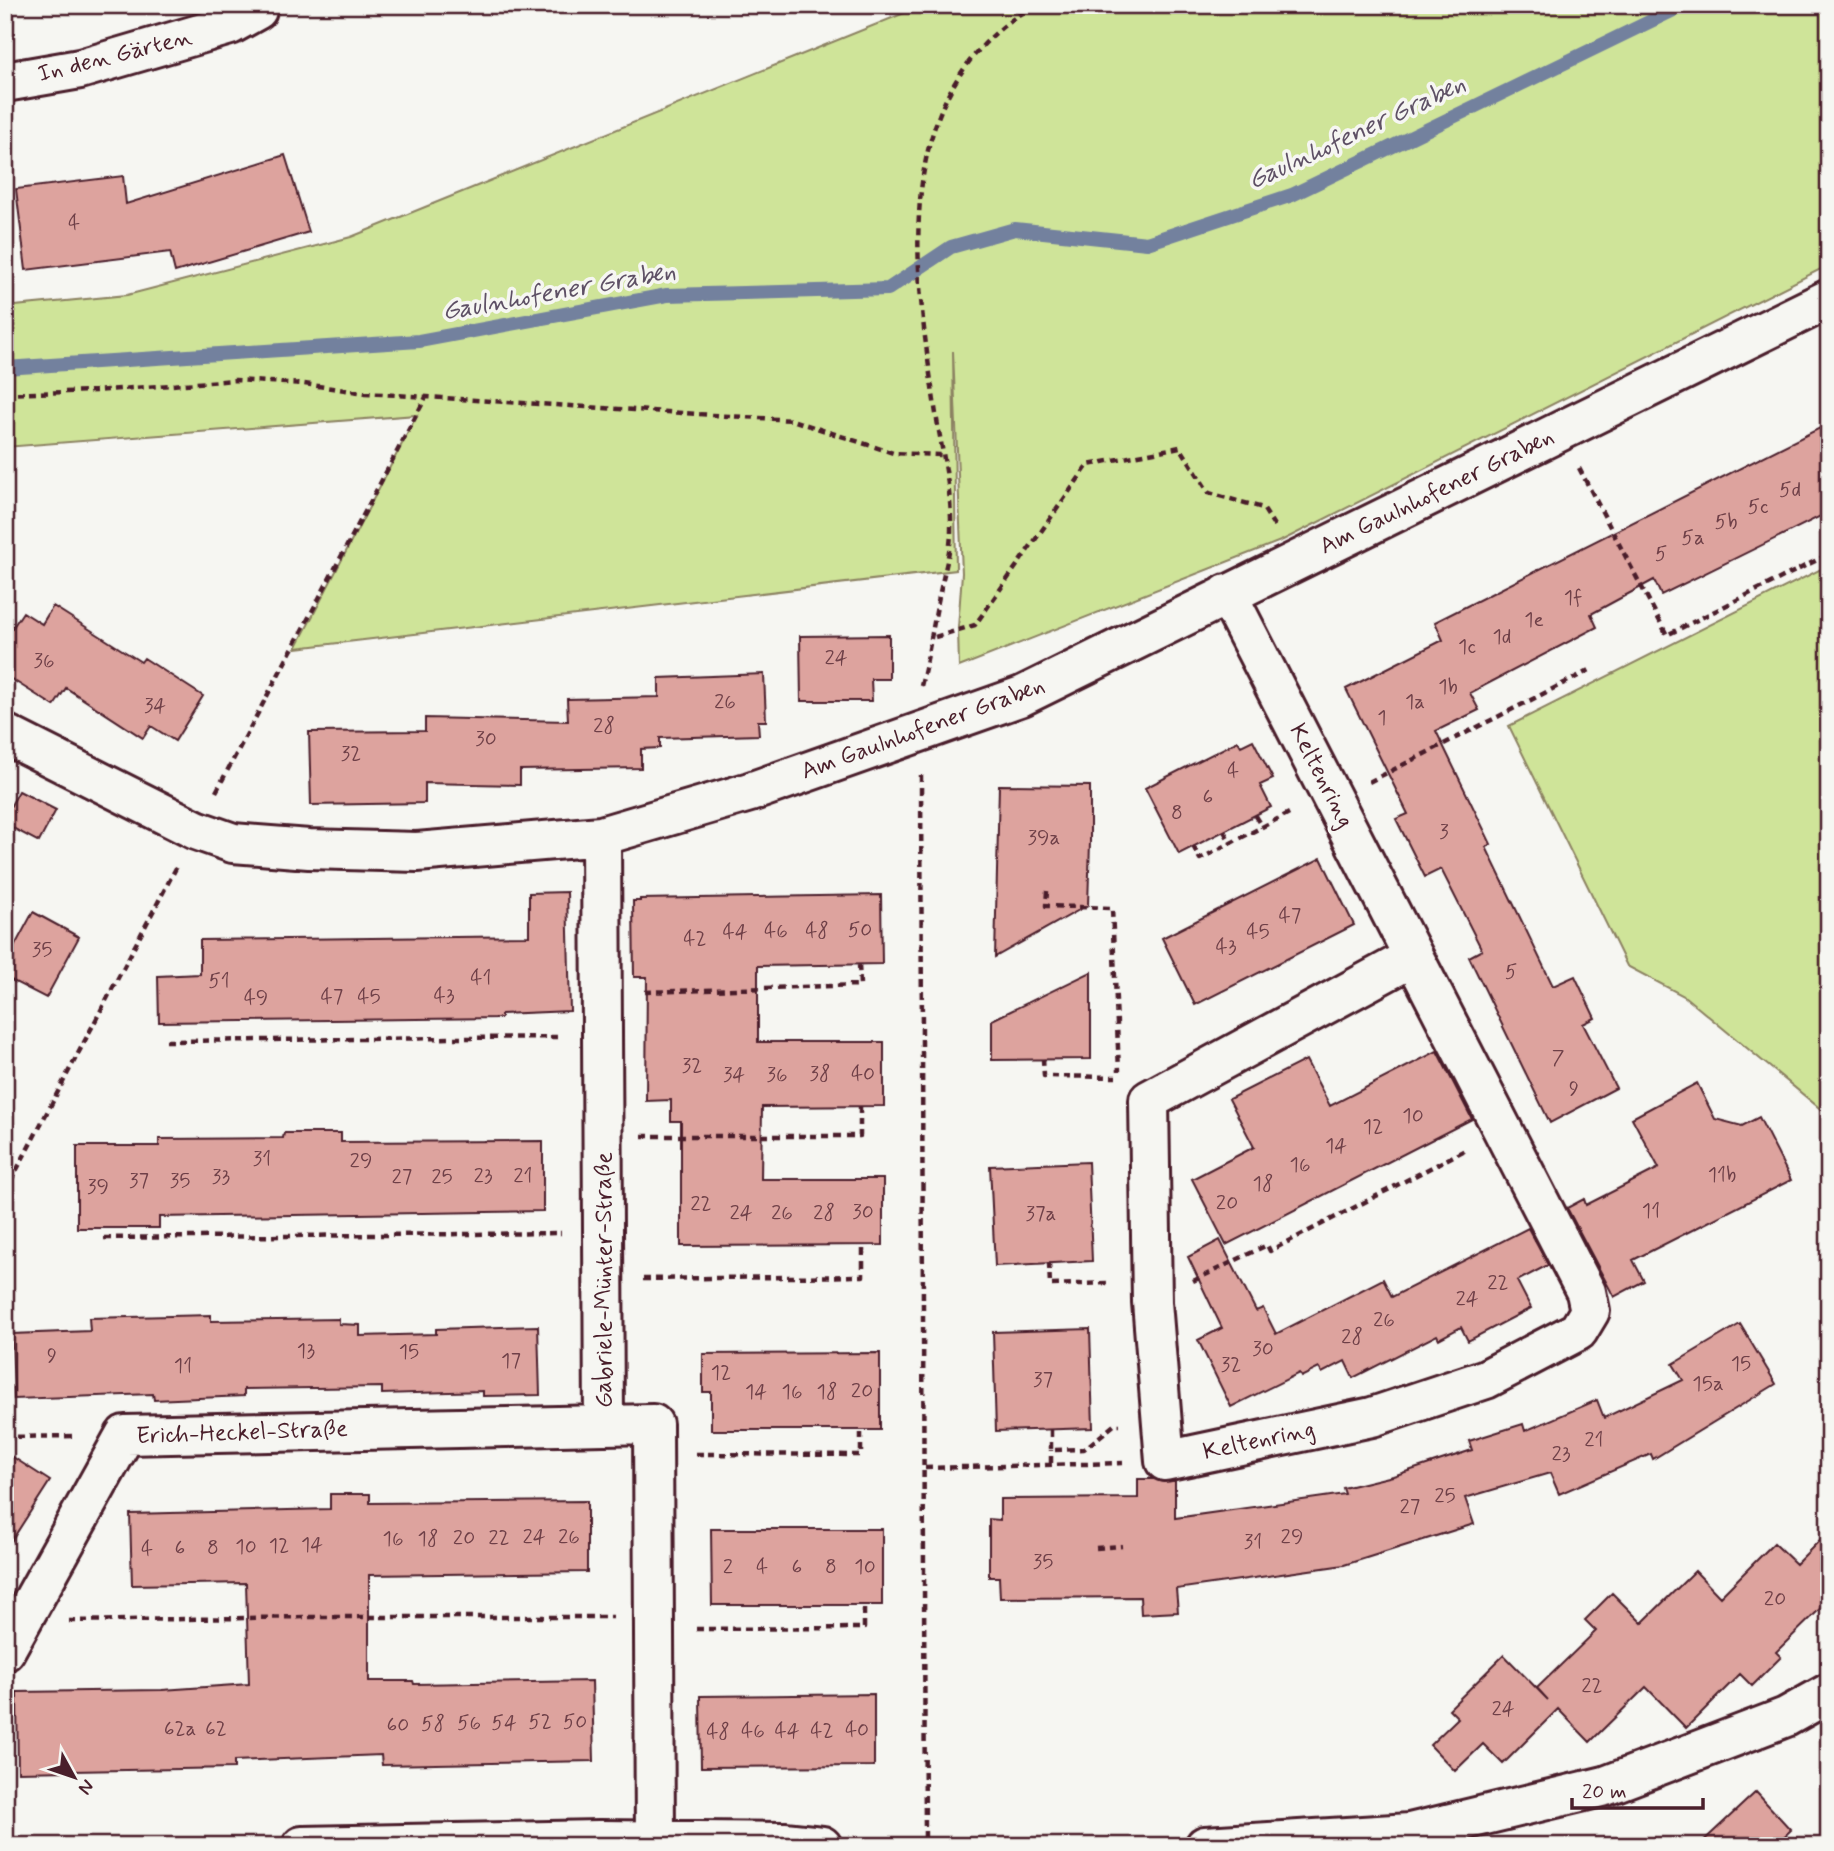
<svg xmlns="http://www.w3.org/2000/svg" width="1834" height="1851" viewBox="0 0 1834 1851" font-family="Mynerve,sans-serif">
<rect width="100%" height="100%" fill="#f6f6f2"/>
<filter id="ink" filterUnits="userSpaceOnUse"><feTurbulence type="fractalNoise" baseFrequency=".0143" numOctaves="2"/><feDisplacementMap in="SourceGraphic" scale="14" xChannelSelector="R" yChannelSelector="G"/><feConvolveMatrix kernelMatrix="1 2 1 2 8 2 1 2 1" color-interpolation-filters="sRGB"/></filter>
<g filter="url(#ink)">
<path fill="#cfe499" stroke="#8c8262" stroke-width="2" d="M 924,5 L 1829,5 L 1829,265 L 1283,540 L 959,667 L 958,628 L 962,573 L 953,351 L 956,570 L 296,648 L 417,415 L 5,447 L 5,307 L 127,295 L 351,237 Z
M 1829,565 L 1829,1116 L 1684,996 L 1627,966 L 1509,726 Z"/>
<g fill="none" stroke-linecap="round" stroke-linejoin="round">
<path stroke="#73819e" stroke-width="14" d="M 5,368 L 419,341 L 667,295 L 888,289 L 951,247 L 1015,229 L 1147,243 L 1292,195 L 1684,5"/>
</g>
<path fill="#dda39e" stroke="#4a1f2b" stroke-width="2" d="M 285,155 L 309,232 L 175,272 L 170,252 L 26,270 L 16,189 L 123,176 L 126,204 Z
M 1820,428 L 1829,447 L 1829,512 L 1661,595 L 1654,580 L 1591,614 L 1597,627 L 1470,693 L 1479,710 L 1436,731 L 1491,844 L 1486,847 L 1553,986 L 1575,976 L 1595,1018 L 1583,1024 L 1616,1088 L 1550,1123 L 1469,957 L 1482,950 L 1441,869 L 1425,877 L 1396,819 L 1408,814 L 1346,689 L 1443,640 L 1435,622 Z
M 53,606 L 141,662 L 144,658 L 203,696 L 175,741 L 151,726 L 143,738 L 66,688 L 54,706 L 5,675 L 5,639 L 23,612 L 42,624 Z
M 889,635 L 889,679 L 871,679 L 872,701 L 801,701 L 800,636 Z
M 764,674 L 766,721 L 758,721 L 759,735 L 660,738 L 660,748 L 641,749 L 641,768 L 520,770 L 520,785 L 425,783 L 425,803 L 311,805 L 309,732 L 425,731 L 425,718 L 568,721 L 567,699 L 659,697 L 659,678 Z
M 1253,740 L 1273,779 L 1260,785 L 1271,807 L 1179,854 L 1145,788 L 1238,741 L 1241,746 Z
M 999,785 L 1090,786 L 1090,842 L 1088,905 L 995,957 Z
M 19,791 L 56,810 L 39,842 L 5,824 L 5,816 Z
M 1321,858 L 1354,925 L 1195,1005 L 1162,938 Z
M 567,892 L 570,1011 L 501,1014 L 501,1018 L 159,1022 L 158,976 L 200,974 L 200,940 L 529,936 L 529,893 Z
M 881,895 L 882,964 L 758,966 L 758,1042 L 884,1042 L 884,1106 L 762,1107 L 761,1179 L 883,1179 L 883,1245 L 681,1246 L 681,1121 L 671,1121 L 671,1100 L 646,1101 L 647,977 L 634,977 L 633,901 L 640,901 L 640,899 Z
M 33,912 L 79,937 L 46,998 L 5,977 L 5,964 Z
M 1091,972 L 1091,1059 L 992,1060 L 992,1020 Z
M 1437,1051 L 1472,1119 L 1226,1245 L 1192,1179 L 1254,1147 L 1229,1099 L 1306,1060 L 1330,1106 Z
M 1697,1083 L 1715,1119 L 1742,1126 L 1759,1117 L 1791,1180 L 1633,1260 L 1644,1281 L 1614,1297 L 1567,1208 L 1584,1199 L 1586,1205 L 1659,1168 L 1632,1118 Z
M 284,1133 L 341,1133 L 341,1142 L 543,1141 L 543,1211 L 159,1217 L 159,1228 L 77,1228 L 77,1146 L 159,1146 L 159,1139 L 283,1138 Z
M 1088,1162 L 1092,1261 L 995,1266 L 990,1166 Z
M 1528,1228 L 1548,1265 L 1517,1281 L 1531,1308 L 1468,1341 L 1461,1327 L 1439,1339 L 1437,1335 L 1353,1378 L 1345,1361 L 1322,1373 L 1319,1368 L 1301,1377 L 1299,1373 L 1231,1407 L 1198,1340 L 1222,1328 L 1188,1257 L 1220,1240 L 1256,1311 L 1263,1308 L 1276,1334 L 1383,1279 L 1392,1297 Z
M 211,1315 L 211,1321 L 339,1319 L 339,1324 L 360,1325 L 360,1336 L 436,1334 L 436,1329 L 538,1326 L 540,1395 L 483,1396 L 483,1391 L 382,1394 L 382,1387 L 244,1389 L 244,1396 L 154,1400 L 153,1394 L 14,1399 L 12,1334 L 90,1331 L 89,1318 Z
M 1740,1324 L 1776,1384 L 1653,1459 L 1651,1454 L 1559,1494 L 1550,1473 L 1465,1498 L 1474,1524 L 1344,1565 L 1176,1589 L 1178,1612 L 1141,1614 L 1140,1597 L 1000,1598 L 999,1577 L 989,1577 L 989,1519 L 1000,1520 L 1000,1499 L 1138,1498 L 1138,1479 L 1153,1479 L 1175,1481 L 1175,1518 L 1345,1494 L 1343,1488 L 1393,1476 L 1472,1450 L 1469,1441 L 1523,1424 L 1525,1431 L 1597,1400 L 1604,1418 L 1683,1380 L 1673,1364 Z
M 1090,1329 L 1093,1428 L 996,1431 L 993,1332 Z
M 880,1353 L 880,1430 L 711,1430 L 711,1392 L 703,1392 L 703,1354 Z
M 5,1452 L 50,1481 L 5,1551 Z
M 330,1494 L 370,1494 L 370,1503 L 587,1501 L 587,1572 L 369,1575 L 369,1681 L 413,1681 L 414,1684 L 592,1681 L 594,1761 L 382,1765 L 381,1755 L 234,1761 L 234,1768 L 18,1772 L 17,1692 L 162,1690 L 249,1684 L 246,1583 L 132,1585 L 130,1514 L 330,1509 Z
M 711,1529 L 882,1529 L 882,1605 L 712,1605 Z
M 1829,1531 L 1829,1600 L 1776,1652 L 1781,1657 L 1752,1686 L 1740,1674 L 1686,1728 L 1646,1687 L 1590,1742 L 1558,1709 L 1503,1764 L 1483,1744 L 1455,1771 L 1430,1745 L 1458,1718 L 1449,1709 L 1504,1655 L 1548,1700 L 1537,1688 L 1596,1631 L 1585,1620 L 1612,1593 L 1642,1623 L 1695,1571 L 1720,1597 L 1774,1543 L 1796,1564 Z
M 874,1694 L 874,1766 L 701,1767 L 700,1696 Z
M 1756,1792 L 1791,1830 L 1774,1846 L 1698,1846 Z"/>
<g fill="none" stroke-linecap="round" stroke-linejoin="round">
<defs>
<path id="minor" d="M 5,82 L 80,69 L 230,25 L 257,10 L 258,5
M 1227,594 L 1586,1292 L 1590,1311 L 1578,1331 L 1486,1379 L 1372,1417 L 1165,1461 L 1152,1302 L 1149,1100 L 1413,957
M 5,734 L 196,830 L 233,843 L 309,849 L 417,852 L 601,836 L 750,792 L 1022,696 L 1829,299
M 601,836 L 604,1425 L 653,1424 L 655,1842
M 5,1651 L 125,1435 L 604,1425
M 302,1846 L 599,1840 L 784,1842 L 822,1846
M 1205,1846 L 1410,1833 L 1605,1786 L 1786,1717 L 1829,1693"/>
</defs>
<use href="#minor" stroke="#4a1f2b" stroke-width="44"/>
<path stroke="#4a1f2b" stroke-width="4.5" stroke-dasharray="7 5" stroke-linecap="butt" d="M 5,394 L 95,391 L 235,380 L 304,384 L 365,393 L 792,420 L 893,453 L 942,455
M 1579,468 L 1667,635 L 1829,554
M 935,637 L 975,625 L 1088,465 L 1180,447 L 1209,493 L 1263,508 L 1275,527
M 921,686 C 929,654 933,624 940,592 C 944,572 951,551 951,530 C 952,492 942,451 936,414 C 914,270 886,93 1034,5
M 921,775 L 925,1846
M 1369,782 L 1590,670
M 216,792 L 426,397
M 1255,816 L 1262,827
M 1224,831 L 1231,843
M 1193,846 L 1200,859 L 1291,812
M 1047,891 L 1046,906 L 1112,908 L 1119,1071
M 645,992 L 860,985 L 859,964
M 166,1041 L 559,1037
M 1043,1059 L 1044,1076 L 1116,1077
M 642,1136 L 860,1136 L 860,1106
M 5,1192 L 176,868
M 104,1238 L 561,1233
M 1049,1263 L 1050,1285 L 1109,1283
M 643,1279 L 863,1276 L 863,1246
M 1193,1281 L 1267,1245 L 1270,1251 L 1467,1149
M 1051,1430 L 1051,1450 L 1084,1449 L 1114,1425 L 1120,1425
M 5,1437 L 76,1436
M 696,1454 L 861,1455 L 861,1430
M 1051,1463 L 1051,1450
M 925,1468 L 1123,1463
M 1096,1548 L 1122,1546
M 69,1621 L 305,1617 L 613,1617
M 696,1629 L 864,1628 L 864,1605"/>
<use href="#minor" stroke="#f6f6f2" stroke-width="38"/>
</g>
</g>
<g text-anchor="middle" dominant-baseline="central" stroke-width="7" stroke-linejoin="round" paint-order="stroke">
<g font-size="21" fill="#6f4048">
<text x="74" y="223">4</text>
<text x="1790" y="490">5d</text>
<text x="1758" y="507">5c</text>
<text x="1726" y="522">5b</text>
<text x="1693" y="538">5a</text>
<text x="1661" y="554">5</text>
<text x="1573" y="598">1f</text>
<text x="1534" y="620">1e</text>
<text x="1502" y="637">1d</text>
<text x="1467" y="647">1c</text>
<text x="836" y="658">24</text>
<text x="44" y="661">36</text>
<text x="1448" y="687">1b</text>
<text x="725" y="702">26</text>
<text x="1415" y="702">1a</text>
<text x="155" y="706">34</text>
<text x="1382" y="718">1</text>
<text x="604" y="726">28</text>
<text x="486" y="739">30</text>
<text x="351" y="754">32</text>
<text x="1233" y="771">4</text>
<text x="1208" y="797">6</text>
<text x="1177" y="813">8</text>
<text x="1444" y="832">3</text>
<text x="1044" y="838">39a</text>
<text x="1290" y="916">47</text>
<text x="860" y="930">50</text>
<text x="776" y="931">46</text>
<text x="817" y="931">48</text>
<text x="735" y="932">44</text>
<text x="1258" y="932">45</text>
<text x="695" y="939">42</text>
<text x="1226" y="947">43</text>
<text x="42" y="950">35</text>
<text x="1511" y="972">5</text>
<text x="481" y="978">41</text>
<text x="219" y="981">51</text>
<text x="444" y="996">43</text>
<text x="332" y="997">47</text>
<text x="369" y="997">45</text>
<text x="256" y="998">49</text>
<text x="1558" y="1058">7</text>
<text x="692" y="1066">32</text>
<text x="820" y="1074">38</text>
<text x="863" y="1074">40</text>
<text x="734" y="1075">34</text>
<text x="777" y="1075">36</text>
<text x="1574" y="1089">9</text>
<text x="1413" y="1116">10</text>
<text x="1373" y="1127">12</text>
<text x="1336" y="1146">14</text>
<text x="262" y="1159">31</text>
<text x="361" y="1161">29</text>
<text x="1300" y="1165">16</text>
<text x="1722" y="1175">11b</text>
<text x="483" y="1176">23</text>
<text x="523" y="1176">21</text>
<text x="221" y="1177">33</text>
<text x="402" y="1177">27</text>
<text x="442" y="1177">25</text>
<text x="139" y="1181">37</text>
<text x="180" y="1181">35</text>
<text x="1263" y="1184">18</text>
<text x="98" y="1187">39</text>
<text x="1227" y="1203">20</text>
<text x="701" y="1204">22</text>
<text x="1651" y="1211">11</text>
<text x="863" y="1212">30</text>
<text x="741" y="1213">24</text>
<text x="782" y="1213">26</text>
<text x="824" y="1213">28</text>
<text x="1041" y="1214">37a</text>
<text x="1498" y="1283">22</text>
<text x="1467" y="1299">24</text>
<text x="1384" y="1320">26</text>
<text x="1352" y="1337">28</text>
<text x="1263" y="1349">30</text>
<text x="306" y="1351">13</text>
<text x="409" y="1352">15</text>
<text x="52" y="1356">9</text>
<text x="511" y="1361">17</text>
<text x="1741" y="1364">15</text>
<text x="1231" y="1365">32</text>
<text x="183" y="1366">11</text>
<text x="721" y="1373">12</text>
<text x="1043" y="1380">37</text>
<text x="1708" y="1384">15a</text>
<text x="862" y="1391">20</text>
<text x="756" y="1392">14</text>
<text x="792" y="1392">16</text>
<text x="827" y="1392">18</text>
<text x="1594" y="1440">21</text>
<text x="1561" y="1454">23</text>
<text x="1445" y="1496">25</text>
<text x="1410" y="1507">27</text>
<text x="534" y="1537">24</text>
<text x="569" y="1537">26</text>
<text x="1292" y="1537">29</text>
<text x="464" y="1538">20</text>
<text x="499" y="1538">22</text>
<text x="393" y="1539">16</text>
<text x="428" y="1539">18</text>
<text x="1253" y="1542">31</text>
<text x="312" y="1545">14</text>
<text x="279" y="1546">12</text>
<text x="246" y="1547">10</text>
<text x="180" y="1548">6</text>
<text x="213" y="1548">8</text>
<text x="147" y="1549">4</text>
<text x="1043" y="1562">35</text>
<text x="728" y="1567">2</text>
<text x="762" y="1567">4</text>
<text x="797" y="1567">6</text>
<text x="831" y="1567">8</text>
<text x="865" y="1567">10</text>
<text x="1775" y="1599">20</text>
<text x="1592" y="1686">22</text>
<text x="1503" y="1709">24</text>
<text x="540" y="1722">52</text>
<text x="575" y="1722">50</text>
<text x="469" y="1723">56</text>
<text x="504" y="1723">54</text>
<text x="433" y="1724">58</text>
<text x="398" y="1725">60</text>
<text x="180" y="1729">62a</text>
<text x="216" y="1729">62</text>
<text x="857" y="1730">40</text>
<text x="753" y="1731">46</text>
<text x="787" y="1731">44</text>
<text x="822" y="1731">42</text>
<text x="718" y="1732">48</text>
</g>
<g font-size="24" fill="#4a1f2b" stroke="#f6f6f2">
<text transform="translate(115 56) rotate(-14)">In den Gärten</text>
<text transform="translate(1437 492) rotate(-26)">Am Gaulnhofener Graben</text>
<text transform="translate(923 729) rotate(-20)">Am Gaulnhofener Graben</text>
<text transform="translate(1321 776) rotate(63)">Keltenring</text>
<text transform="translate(604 1280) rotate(-90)">Gabriele-Münter-Straße</text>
<text transform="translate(242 1433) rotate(-2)">Erich-Heckel-Straße</text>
<text transform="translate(1259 1441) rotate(-12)">Keltenring</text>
</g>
<g font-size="26" font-style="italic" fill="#5e5065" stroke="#f6f6f2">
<text transform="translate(1357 133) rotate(-25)">Gaulnhofener Graben</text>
<text transform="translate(559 292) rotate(-10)">Gaulnhofener Graben</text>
</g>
</g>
<rect width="1834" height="1851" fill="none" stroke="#f6f6f2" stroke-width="28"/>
<rect x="14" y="14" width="1806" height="1823" fill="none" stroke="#4a1f2b" stroke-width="2.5" filter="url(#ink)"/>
<g transform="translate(74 1777) rotate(130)" stroke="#f6f6f2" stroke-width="5" paint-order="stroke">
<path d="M0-5L12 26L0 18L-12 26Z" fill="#4a1f2b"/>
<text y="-10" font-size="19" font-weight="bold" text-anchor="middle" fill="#4a1f2b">N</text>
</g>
<path d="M1572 1798v10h131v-10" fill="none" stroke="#4a1f2b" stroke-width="3.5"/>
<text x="1582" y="1798" font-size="21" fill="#4a1f2b" stroke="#f6f6f2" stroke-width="5" paint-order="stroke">20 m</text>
</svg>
